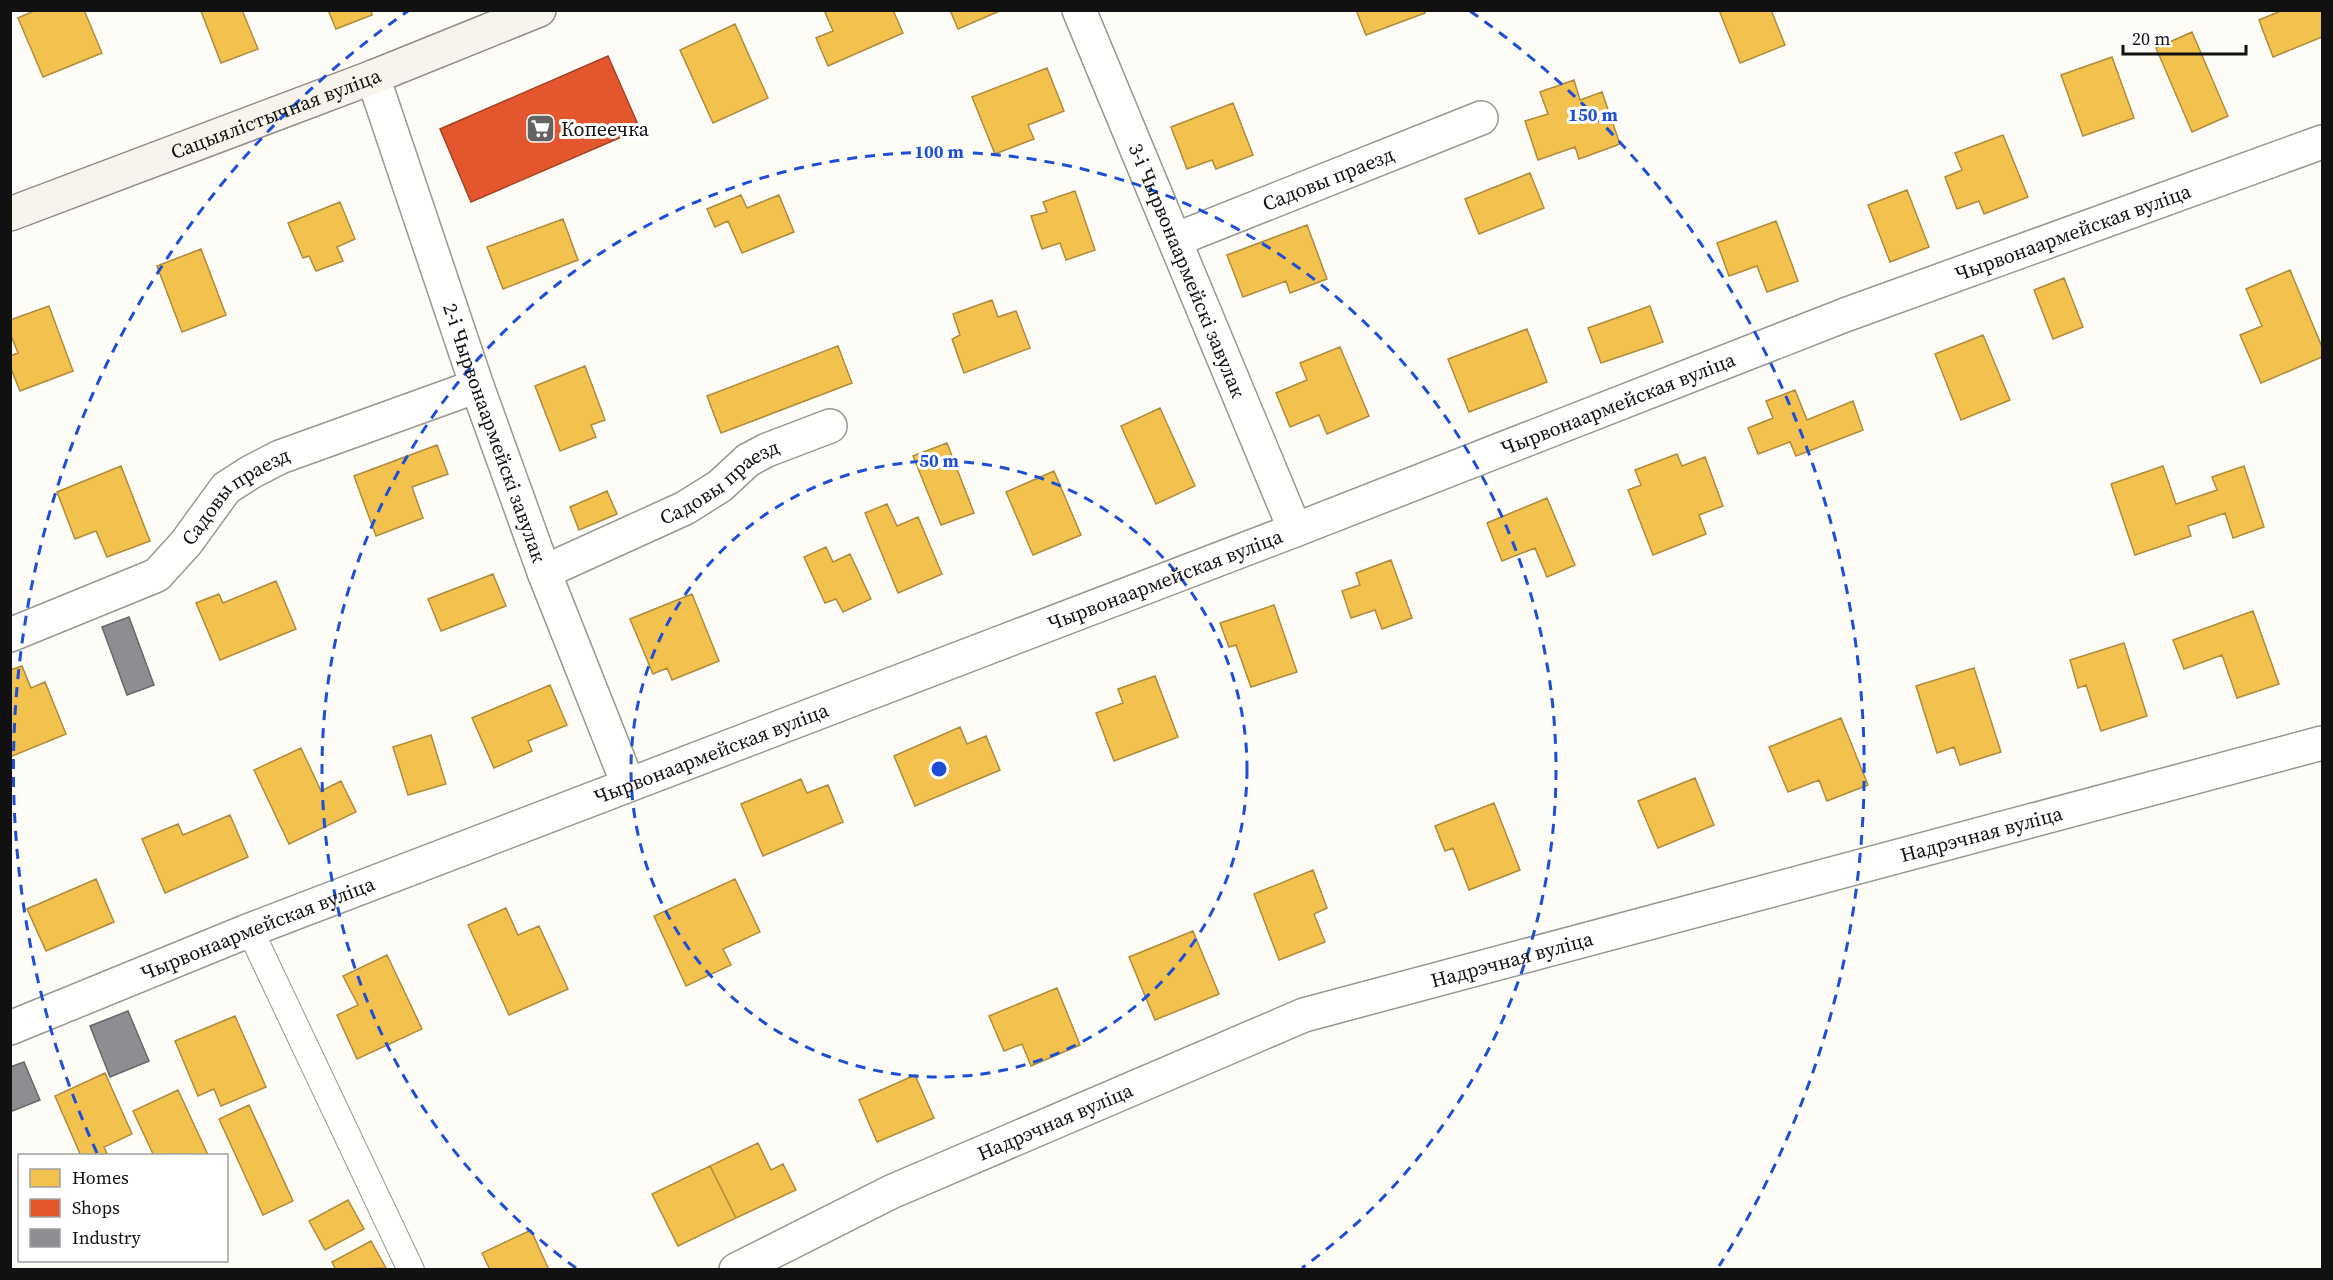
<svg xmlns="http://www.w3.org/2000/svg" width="2333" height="1280" viewBox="0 0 2333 1280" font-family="'Source Serif 4',serif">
<rect width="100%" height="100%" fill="#fdfcf7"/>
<path fill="#f2c14e" stroke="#ae8c3c" stroke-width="1.5" d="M 36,10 L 84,10 L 102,53 L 43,77 L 18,18 Z
M 203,10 L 242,10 L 258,49 L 221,63 L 201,11 Z
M 328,10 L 371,10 L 372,15 L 336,29 Z
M 824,10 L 893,10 L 903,33 L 828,66 L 816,38 L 833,31 Z
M 950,10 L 1002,10 L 958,29 Z
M 1356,10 L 1424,10 L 1425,13 L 1366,35 Z
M 1719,10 L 1771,10 L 1785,45 L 1740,63 Z
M 2283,10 L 2322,10 L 2322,37 L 2273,57 L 2259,20 Z
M 735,24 L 768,98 L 713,123 L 680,50 Z
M 2192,32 L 2228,116 L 2192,132 L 2156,48 Z
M 2112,57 L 2134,118 L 2083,136 L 2061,75 Z
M 1047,68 L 1064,111 L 1028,125 L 1034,139 L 995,154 L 972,97 Z
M 1574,80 L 1580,100 L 1602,92 L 1620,144 L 1579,159 L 1575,147 L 1538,160 L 1525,121 L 1548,114 L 1540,92 Z
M 1233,103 L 1253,155 L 1216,169 L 1212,160 L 1187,169 L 1171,127 Z
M 2003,135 L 2028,197 L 1984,214 L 1979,201 L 1957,209 L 1945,177 L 1962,170 L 1955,153 Z
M 1530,173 L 1544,208 L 1479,234 L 1465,199 Z
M 1907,190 L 1929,247 L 1890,262 L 1868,205 Z
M 1075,191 L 1095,250 L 1066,260 L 1060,243 L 1042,249 L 1031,216 L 1047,212 L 1043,202 Z
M 741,195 L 747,208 L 779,195 L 794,232 L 742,253 L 728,221 L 715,227 L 707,209 Z
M 340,202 L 355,239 L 337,247 L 343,261 L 316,271 L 309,256 L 303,258 L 288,223 Z
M 563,219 L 578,260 L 503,289 L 487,247 Z
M 1776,221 L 1798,281 L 1767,292 L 1757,266 L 1729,276 L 1717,243 Z
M 1307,225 L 1327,279 L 1290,293 L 1286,281 L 1243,297 L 1227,255 Z
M 201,249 L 226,315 L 182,332 L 157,266 Z
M 2290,270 L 2322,347 L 2322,357 L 2261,383 L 2240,335 L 2262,326 L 2246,289 Z
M 2064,278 L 2083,327 L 2053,339 L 2034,290 Z
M 992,300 L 998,317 L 1016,311 L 1030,348 L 964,373 L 952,339 L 960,335 L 953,314 Z
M 49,306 L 73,371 L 20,391 L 10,366 L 10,356 L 18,353 L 10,333 L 10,320 Z
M 1650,306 L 1663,342 L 1601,363 L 1588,328 Z
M 1527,329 L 1547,382 L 1469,412 L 1448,359 Z
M 1983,335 L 2010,400 L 1961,420 L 1935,354 Z
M 838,346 L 852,383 L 721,433 L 707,396 Z
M 1340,347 L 1369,416 L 1327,434 L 1319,415 L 1290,427 L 1276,393 L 1307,380 L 1300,363 Z
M 585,366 L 605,420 L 591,425 L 596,437 L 560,451 L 535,386 Z
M 1795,390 L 1807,420 L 1853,401 L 1863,430 L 1796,456 L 1790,442 L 1758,454 L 1748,428 L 1773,418 L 1766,401 Z
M 1160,408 L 1195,486 L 1156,504 L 1121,426 Z
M 947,443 L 974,513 L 941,525 L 913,456 Z
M 437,445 L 448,474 L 412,487 L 423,518 L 376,536 L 354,476 Z
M 1677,454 L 1682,466 L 1705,457 L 1723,506 L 1699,515 L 1706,534 L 1653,555 L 1628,490 L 1641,485 L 1635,470 Z
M 121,466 L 150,541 L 107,557 L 96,531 L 75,539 L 57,492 Z
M 2163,466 L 2176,504 L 2217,490 L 2212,477 L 2244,466 L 2264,527 L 2233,538 L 2225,513 L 2188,526 L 2191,536 L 2135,555 L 2111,484 Z
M 1054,471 L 1081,535 L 1033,555 L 1006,492 Z
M 607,491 L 617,514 L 579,530 L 570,507 Z
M 1547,498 L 1575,565 L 1547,577 L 1535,548 L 1502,561 L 1487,523 Z
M 887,504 L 897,526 L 918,517 L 942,574 L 898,593 L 865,513 Z
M 826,547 L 833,562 L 850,554 L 871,599 L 843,612 L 836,599 L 825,603 L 804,557 Z
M 1391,560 L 1412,618 L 1382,629 L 1375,610 L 1351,618 L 1342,591 L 1360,585 L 1356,573 Z
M 493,574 L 506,606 L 441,631 L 428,599 Z
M 276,581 L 296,629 L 220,660 L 196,603 L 219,594 L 223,603 Z
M 692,594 L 719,661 L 672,680 L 667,668 L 653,674 L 630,619 Z
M 1274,605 L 1297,672 L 1251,687 L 1236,645 L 1229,647 L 1220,623 Z
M 2253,611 L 2279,684 L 2237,698 L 2222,655 L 2184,669 L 2173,640 Z
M 2124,643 L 2147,716 L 2101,731 L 2086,685 L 2078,688 L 2070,660 Z
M 22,666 L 31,688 L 45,682 L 66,734 L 10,757 L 10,670 Z
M 1974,668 L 2001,752 L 1960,765 L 1954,747 L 1937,753 L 1916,686 Z
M 1155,676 L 1178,737 L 1114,761 L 1096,713 L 1123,703 L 1118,689 Z
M 550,685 L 567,725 L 528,741 L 532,751 L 494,768 L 472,718 Z
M 1841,718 L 1868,785 L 1827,801 L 1819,780 L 1788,792 L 1769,747 Z
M 960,727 L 967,744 L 986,736 L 1000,770 L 915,806 L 894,756 Z
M 431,735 L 446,784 L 408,795 L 393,747 Z
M 301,748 L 321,791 L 341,781 L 356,812 L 289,844 L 254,770 Z
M 1695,778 L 1714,825 L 1658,848 L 1638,801 Z
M 801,779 L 807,793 L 828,785 L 843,822 L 763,856 L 741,804 Z
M 1494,803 L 1520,870 L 1469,890 L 1453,848 L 1445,851 L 1435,826 Z
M 230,815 L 248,857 L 165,893 L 142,839 L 178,824 L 183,835 Z
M 1313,870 L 1327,908 L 1314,914 L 1325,942 L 1279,960 L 1254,894 Z
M 96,879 L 114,922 L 46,951 L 27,909 Z
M 735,879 L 760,932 L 723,949 L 731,965 L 686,986 L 654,916 Z
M 506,908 L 518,935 L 539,926 L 568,989 L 509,1015 L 468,925 Z
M 1193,931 L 1219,994 L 1155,1020 L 1129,957 Z
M 387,955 L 422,1029 L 357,1059 L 337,1015 L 358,1005 L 343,976 Z
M 1057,988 L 1080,1045 L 1031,1066 L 1022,1044 L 1004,1051 L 989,1016 Z
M 235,1016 L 266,1087 L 221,1106 L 214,1089 L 198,1096 L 175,1041 Z
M 105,1073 L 132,1134 L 104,1147 L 108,1156 L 81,1156 L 55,1096 Z
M 915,1075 L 934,1118 L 877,1142 L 859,1100 Z
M 178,1090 L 208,1155 L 208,1156 L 154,1156 L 133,1111 Z
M 249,1105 L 293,1201 L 263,1215 L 219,1119 Z
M 758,1143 L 771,1170 L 783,1164 L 796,1190 L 736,1218 L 710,1166 Z
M 710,1166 L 736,1218 L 678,1246 L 652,1194 Z
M 348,1200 L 364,1229 L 325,1250 L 309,1221 Z
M 531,1230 L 549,1270 L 490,1270 L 482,1253 Z
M 371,1241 L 386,1268 L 336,1270 L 332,1262 Z"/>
<path fill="#e4572e" stroke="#a54225" stroke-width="1.5" d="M 608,56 L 640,129 L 471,202 L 440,129 Z"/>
<path fill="#8d8d92" stroke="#68686b" stroke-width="1.5" d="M 129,617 L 154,685 L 127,695 L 102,627 Z
M 128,1011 L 149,1061 L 110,1077 L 90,1026 Z
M 24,1062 L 40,1100 L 10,1112 L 10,1067 Z"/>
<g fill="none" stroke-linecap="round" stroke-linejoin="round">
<defs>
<path id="lane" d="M 250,930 L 411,1270"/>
<g id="street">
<path id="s1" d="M 1079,10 L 1295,530"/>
<path id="s2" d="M 373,77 L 477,386 L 544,572 L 628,784"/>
<path id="s3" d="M 1175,240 L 1481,118"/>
<path id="s4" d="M 544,572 L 685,508 L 720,486 L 748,460 L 767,450 L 830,426"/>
<path id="s5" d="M 10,635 L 157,575 L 186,543 L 226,488 L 251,472 L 280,457 L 477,386"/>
<path id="s6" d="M 10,1028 L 250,930 L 1295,530 L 1845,315 L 2322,142"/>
<path id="s7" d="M 736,1270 L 891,1192 L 1304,1015 L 2322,743"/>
</g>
<g id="secondary">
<path id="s8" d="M 10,214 L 373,77 L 539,10"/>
</g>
</defs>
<use href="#lane" stroke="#979795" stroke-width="28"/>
<use href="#street" stroke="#979795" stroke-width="36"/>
<use href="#secondary" stroke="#8e8d8b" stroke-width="36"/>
<use href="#lane" stroke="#fffffe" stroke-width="26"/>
<use href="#street" stroke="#fffffe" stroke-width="33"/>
<use href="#secondary" stroke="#f6f4eb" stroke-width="33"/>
</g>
<g fill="none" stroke="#1d4ed8" stroke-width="3" stroke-dasharray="10 8">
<circle cx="939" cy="769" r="308"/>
<path d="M576 1268A617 617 0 1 1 1302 1268"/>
<path d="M97 1153A925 925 0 0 1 408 11M1470 11A925 925 0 0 1 1719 1266"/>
</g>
<defs>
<symbol id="supermarket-square" viewBox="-11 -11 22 22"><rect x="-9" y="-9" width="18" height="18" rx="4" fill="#646362" stroke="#fff"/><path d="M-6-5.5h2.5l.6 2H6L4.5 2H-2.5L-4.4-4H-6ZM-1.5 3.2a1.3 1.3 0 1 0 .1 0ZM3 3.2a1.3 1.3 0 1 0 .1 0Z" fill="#fff"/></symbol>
</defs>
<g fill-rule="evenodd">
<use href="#supermarket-square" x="524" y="112" width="33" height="33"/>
</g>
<g text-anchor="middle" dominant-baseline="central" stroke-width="6" stroke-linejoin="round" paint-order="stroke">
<g font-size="20" fill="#111" stroke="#fff">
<text stroke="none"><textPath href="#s8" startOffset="284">Сацыялістычная вуліца</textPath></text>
<text stroke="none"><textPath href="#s3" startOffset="165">Садовы праезд</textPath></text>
<text stroke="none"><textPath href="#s6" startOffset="2211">Чырвонаармейская вуліца</textPath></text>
<text stroke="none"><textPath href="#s1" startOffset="282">3-і Чырвонаармейскі завулак</textPath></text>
<text stroke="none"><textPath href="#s6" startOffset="1725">Чырвонаармейская вуліца</textPath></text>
<text stroke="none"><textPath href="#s2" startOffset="376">2-і Чырвонаармейскі завулак</textPath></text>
<text stroke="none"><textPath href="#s4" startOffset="198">Садовы праезд</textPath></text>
<text stroke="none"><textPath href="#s5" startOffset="272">Садовы праезд</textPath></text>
<text stroke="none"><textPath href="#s6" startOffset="1239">Чырвонаармейская вуліца</textPath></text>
<text stroke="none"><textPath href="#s6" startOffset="753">Чырвонаармейская вуліца</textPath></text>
<text stroke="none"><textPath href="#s7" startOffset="1324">Надрэчная вуліца</textPath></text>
<text stroke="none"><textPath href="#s6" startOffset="267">Чырвонаармейская вуліца</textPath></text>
<text stroke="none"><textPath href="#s7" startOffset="838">Надрэчная вуліца</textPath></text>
<text stroke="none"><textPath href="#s7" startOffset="352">Надрэчная вуліца</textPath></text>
</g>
<g font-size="20" fill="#111" stroke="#fff" text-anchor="start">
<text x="561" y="129">Копеечка</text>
</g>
</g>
<circle cx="939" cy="769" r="9" fill="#1d4ed8" stroke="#fff" stroke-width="3"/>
<g font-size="18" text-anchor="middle" font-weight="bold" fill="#1d4ed8" stroke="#fff" stroke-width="6" stroke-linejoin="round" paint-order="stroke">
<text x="1593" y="121">150 m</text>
<text x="939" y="158">100 m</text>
<text x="939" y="467">50 m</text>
</g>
<rect width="2333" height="1280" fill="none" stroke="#111111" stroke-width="24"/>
<rect x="18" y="1154" width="210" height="108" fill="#ffffff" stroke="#a0a0a0" stroke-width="1.5"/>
<rect x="30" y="1169" width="30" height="18" fill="#f2c14e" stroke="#a0a0a0" stroke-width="1.5"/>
<text x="72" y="1184" font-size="18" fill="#111111">Homes</text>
<rect x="30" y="1199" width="30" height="18" fill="#e4572e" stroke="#a0a0a0" stroke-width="1.5"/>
<text x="72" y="1214" font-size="18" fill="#111111">Shops</text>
<rect x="30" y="1229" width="30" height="18" fill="#8d8d92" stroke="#a0a0a0" stroke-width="1.5"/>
<text x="72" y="1244" font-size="18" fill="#111111">Industry</text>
<path d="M2123 45v9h123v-9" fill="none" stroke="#111111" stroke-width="3"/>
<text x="2132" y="45" font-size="18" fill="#111111" stroke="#ffffff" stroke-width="4.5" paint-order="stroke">20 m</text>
</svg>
